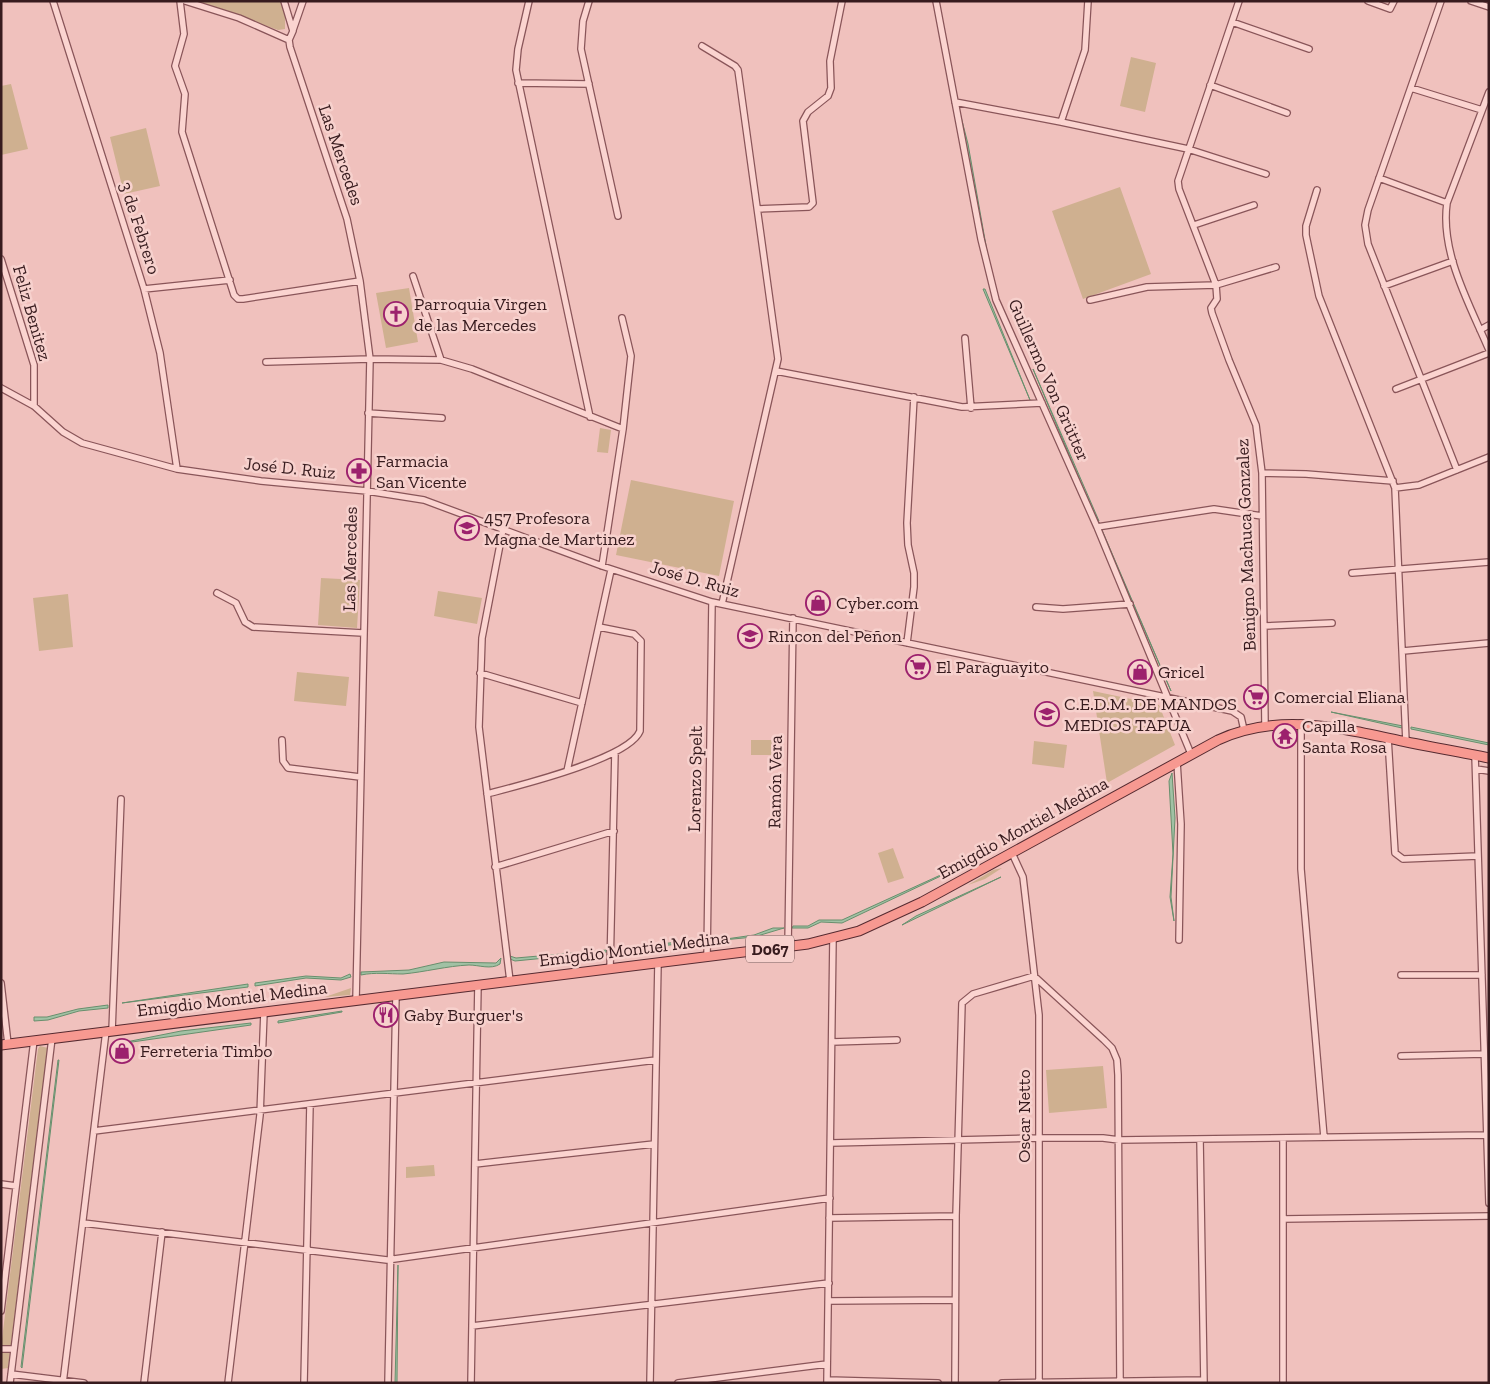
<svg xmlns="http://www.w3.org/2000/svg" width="1490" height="1384" viewBox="0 0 1490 1384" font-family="'Zilla Slab',serif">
<rect width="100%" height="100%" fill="#f0c1bd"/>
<path fill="#cfb090" d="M 195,1 L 285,1 L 285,29 L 278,30 Z
M 1131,57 L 1156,63 L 1145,112 L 1120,106 Z
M 11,84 L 28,149 L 1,155 L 1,86 Z
M 146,128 L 160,186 L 124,194 L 110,137 Z
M 1120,187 L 1151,274 L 1083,299 L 1052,211 Z
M 409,288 L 418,342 L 386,348 L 376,293 Z
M 600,428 L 611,430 L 608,453 L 597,452 Z
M 631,480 L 734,501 L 719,576 L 616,555 Z
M 321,578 L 360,580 L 357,628 L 318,625 Z
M 438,591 L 482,598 L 477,624 L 434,616 Z
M 68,594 L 73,647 L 39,651 L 33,598 Z
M 297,672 L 349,677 L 346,706 L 294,701 Z
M 1093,691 L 1159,705 L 1175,745 L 1107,783 Z
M 751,740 L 783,740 L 783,755 L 751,755 Z
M 1034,741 L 1067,745 L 1064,768 L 1032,764 Z
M 893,848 L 904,878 L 888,883 L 878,853 Z
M 1002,868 L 985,879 L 968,885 L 993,870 Z
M 351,988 L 350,995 L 325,997 Z
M 40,1046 L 48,1048 L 8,1368 L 1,1369 L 1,1347 L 38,1049 Z
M 1103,1066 L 1107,1108 L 1049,1113 L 1046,1070 Z
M 434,1165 L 435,1176 L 406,1178 L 406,1167 Z"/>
<path fill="#a1c1a4" stroke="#688f6d" d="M 959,109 L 968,144 L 990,268 Z
M 983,289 L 985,289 L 1030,400 Z
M 1033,369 L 1099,521 L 1097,521 Z
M 1101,530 L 1102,530 L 1171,691 Z
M 1331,712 L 1403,726 L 1402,728 Z
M 1411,727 L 1489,743 L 1489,745 L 1411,729 Z
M 1172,773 L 1175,818 L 1171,897 L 1174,921 L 1170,897 L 1173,854 L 1169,781 Z
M 945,873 L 945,874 L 842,923 L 821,922 L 808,928 L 792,928 L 793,926 L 808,926 L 819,920 L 842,920 Z
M 1001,877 L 902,925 L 916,916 Z
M 773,928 L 784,928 L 754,937 L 712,941 L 754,935 Z
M 700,940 L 700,942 L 628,949 L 628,947 Z
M 607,950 L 607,952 L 515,961 L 510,959 L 510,956 L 516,958 Z
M 501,958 L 500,964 C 491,970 479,965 469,965 C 447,966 425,972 403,974 C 389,974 375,972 361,975 L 361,972 L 409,970 L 444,962 L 496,963 Z
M 350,974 L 351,977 L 341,980 L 306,978 L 255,986 L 255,983 L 306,976 L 341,978 Z
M 248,984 L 248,987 L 122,1003 Z
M 108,1005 L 108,1008 L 79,1011 L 48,1020 L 34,1021 L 34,1017 L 47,1017 L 78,1009 Z
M 342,1011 L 342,1012 L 278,1023 L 278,1021 Z
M 251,1023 L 251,1025 L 111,1045 L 181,1031 Z
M 58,1060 L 59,1060 L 22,1368 L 21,1367 Z
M 398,1265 L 397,1383 L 395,1383 Z"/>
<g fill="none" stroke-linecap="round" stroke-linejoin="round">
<defs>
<path id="minor" d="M 53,1 L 144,289 L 160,353 L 177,469
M 180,1 L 184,34 L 175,66 L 185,94 L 182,132 L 234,295 L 238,299 L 243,299 L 360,281
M 185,1 L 239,18 L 289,40
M 284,1 L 293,31 L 289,40 L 290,47 L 347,219 L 360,281 L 370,359 L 356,1000
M 529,1 L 518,49 L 516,70 L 590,417
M 589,1 L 583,21 L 581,49 L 618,216
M 936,1 L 981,239 L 996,300 L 1097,527 L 1191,754
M 1239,1 L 1178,181 L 1179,189 L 1216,285 L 1217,299 L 1211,308 L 1212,313 L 1229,360 L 1256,425 L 1262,473 L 1265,725
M 1368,1 L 1390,9 L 1394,1
M 1441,1 L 1368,210 L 1365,225 L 1368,244 L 1457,470
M 1471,1 L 1489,7
M 1232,22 L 1309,49
M 293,30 L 303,1
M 702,46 L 735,66 L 738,70 L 778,359 L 722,604
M 518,83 L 589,84
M 1210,85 L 1287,113
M 1411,88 L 1482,110
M 1489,92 L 1447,203 C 1440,253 1470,305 1489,350
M 955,102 L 1061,122 L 1085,50 L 1088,1
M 1061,122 L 1188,149 L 1266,174
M 1379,178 L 1447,203
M 1317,190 L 1306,226 L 1306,235 L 1319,296 L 1395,488 L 1406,742
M 758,209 L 809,207 L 813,203 L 803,121 L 808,112 L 828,96 L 831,88 L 830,61 L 842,1
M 1194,225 L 1254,205
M 1,259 L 34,365 L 34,406
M 413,276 L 441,360
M 1384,286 L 1453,261
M 144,289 L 230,280
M 1090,300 L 1147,287 L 1216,285 L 1276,267
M 1480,330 L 1489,325
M 965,338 L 971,408
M 266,362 L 370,359 L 441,360 L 472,369 L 623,429
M 776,371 L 962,407 L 1042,403
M 1,388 L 34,406 L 63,432 L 82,443 L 177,469 L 261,481 L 367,491 L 424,500 L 602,566 L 712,602 L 1232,711 L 1241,717 L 1244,730
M 1396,389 L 1489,353
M 368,413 L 442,418
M 1262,473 L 1306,474 L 1393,481
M 1395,488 L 1419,485 L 1489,457
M 1097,527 L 1214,509 L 1262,516
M 503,529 L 482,638 L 479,727 L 510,981
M 602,566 L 623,429 L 631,356 L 622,318
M 1352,573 L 1489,562
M 217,593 L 236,603 L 245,622 L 253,627 L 363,633
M 1036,607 L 1063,609 L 1130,604
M 1264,626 L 1332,623
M 907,643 L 914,587 L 914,573 L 908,545 L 907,523 L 914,397
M 1403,651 L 1489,643
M 480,673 L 582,703
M 1301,723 L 1301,869 L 1324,1137
M 1388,738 L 1395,853 L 1403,859 L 1478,856
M 282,740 L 283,761 L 288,768 L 360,777
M 1475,755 L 1489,1203
M 1177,762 L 1181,824 L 1179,940
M 1476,769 L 1489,771
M 567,771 L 611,570
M 487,794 C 517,786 629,759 640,731 L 641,641 L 634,634 L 599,627
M 1012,853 L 1023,877 L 1039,1015 L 1039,1383
M 495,867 L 614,831
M 788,946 L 793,618
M 707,957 L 712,602
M 610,969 L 615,752
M 1401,975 L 1482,975
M 1,983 L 8,1044
M 112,1031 L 121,799
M 832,1042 L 897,1040
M 1401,1056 L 1484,1054
M 94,1131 L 656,1060
M 1283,1138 L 1283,1383
M 1200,1139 L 1204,1383
M 831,1143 L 1039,1138 L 1103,1138 L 1119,1140 L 1486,1135
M 475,1164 L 654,1144
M 1,1184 L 16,1186
M 829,1218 L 956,1216
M 1283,1219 L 1489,1216
M 83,1223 L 387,1260 L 830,1198
M 828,1301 L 955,1300
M 1,1311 L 34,1040
M 472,1326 L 829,1283
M 1,1349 L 14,1349
M 11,1374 L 84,1383
M 827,1380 L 938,1383
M 10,1383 L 52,1038
M 63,1383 L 106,1031
M 144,1383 L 162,1232
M 228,1383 L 260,1115 L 264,1012
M 304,1383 L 310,1104
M 388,1383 L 396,995
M 471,1383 L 478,984
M 650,1383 L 658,963
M 678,1383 L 827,1364
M 827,1383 L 833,938
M 955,1383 L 956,1216 L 962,1003 L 973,994 L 1034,976 L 1104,1040 L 1112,1048 L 1117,1060 L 1118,1075 L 1120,1383
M 1002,1383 L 1204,1380"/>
<path id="primary" d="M 1,1045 L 808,944 L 859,931 L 922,902 L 1218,740 C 1279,712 1340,728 1402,741 C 1431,747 1460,752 1489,758"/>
</defs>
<use href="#minor" stroke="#895559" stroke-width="8"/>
<use href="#primary" stroke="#562a30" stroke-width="11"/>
<use href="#minor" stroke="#fbd4d0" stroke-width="5.5"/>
<use href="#primary" stroke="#f79991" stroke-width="9"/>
</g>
<defs>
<symbol id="church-ring" viewBox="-11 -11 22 22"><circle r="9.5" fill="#f7d1cd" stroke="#9c216d" stroke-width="1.5"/><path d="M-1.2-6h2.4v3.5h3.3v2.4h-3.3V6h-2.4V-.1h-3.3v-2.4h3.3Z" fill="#9c216d"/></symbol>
<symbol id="pharmacy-ring" viewBox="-11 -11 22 22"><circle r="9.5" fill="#f7d1cd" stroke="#9c216d" stroke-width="1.5"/><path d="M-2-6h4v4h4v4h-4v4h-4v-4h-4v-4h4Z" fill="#9c216d"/></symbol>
<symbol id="school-ring" viewBox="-11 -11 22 22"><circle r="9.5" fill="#f7d1cd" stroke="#9c216d" stroke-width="1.5"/><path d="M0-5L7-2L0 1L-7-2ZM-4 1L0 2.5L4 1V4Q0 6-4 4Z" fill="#9c216d"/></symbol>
<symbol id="shop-ring" viewBox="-11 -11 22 22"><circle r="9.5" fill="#f7d1cd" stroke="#9c216d" stroke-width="1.5"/><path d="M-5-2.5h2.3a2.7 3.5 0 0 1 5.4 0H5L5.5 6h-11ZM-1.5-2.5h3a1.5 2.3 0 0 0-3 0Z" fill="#9c216d"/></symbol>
<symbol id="supermarket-ring" viewBox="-11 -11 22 22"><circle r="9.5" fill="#f7d1cd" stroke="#9c216d" stroke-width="1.5"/><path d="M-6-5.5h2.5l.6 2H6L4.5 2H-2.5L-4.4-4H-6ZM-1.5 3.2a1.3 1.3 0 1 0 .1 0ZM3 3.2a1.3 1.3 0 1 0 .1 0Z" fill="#9c216d"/></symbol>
<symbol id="university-ring" viewBox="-11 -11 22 22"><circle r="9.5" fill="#f7d1cd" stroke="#9c216d" stroke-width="1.5"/><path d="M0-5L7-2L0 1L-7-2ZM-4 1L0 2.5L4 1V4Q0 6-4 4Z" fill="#9c216d"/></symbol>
<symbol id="temple-ring" viewBox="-11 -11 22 22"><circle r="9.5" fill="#f7d1cd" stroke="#9c216d" stroke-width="1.5"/><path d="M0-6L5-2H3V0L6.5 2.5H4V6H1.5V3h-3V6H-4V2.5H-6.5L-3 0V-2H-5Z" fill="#9c216d"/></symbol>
<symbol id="restaurant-ring" viewBox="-11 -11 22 22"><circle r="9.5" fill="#f7d1cd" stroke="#9c216d" stroke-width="1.5"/><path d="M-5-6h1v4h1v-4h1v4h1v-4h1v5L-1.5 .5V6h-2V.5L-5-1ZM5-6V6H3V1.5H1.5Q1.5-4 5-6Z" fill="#9c216d"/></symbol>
</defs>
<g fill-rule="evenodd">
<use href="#church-ring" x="382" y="300" width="28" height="28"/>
<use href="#pharmacy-ring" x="345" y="457" width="28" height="28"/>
<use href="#school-ring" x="453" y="514" width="28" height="28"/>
<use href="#shop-ring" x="804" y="589" width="28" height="28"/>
<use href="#school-ring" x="736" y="622" width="28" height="28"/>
<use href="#supermarket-ring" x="904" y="653" width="28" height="28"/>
<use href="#shop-ring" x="1126" y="658" width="28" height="28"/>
<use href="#supermarket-ring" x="1242" y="683" width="28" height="28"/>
<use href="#university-ring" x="1033" y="700" width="28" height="28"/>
<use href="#temple-ring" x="1271" y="722" width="28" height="28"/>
<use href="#restaurant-ring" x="372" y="1001" width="28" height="28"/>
<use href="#shop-ring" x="108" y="1037" width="28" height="28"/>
</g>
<g text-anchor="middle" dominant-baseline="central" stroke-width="5" stroke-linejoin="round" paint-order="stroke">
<rect fill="#f7d1cd" stroke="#715252" stroke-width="1" x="746" y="935.5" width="48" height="27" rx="4"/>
<g font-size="16" font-weight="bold" fill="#371b1e">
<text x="770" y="949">D067</text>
</g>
<g font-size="18" fill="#371b1e" stroke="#f7d1cd">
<text transform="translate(341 155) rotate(71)">Las Mercedes</text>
<text transform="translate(140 228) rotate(72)">3 de Febrero</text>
<text transform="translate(32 313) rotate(74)">Feliz Benitez</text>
<text transform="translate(1049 380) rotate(66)">Guillermo Von Grütter</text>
<text transform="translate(290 468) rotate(6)">José D. Ruiz</text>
<text transform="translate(1246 545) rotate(-92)">Benigno Machuca Gonzalez</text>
<text transform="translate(350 559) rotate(-89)">Las Mercedes</text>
<text transform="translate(695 579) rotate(16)">José D. Ruiz</text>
<text transform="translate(695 779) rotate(-89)">Lorenzo Spelt</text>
<text transform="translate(775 782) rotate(-89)">Ramón Vera</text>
<text transform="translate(1023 828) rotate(-29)">Emigdio Montiel Medina</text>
<text transform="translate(634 949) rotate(-7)">Emigdio Montiel Medina</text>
<text transform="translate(232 999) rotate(-7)">Emigdio Montiel Medina</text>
<text transform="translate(1024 1116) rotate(-90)">Oscar Netto</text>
</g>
<g font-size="18" fill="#371b1e" stroke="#f7d1cd" text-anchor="start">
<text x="414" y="304">Parroquia Virgen<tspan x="414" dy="21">de las Mercedes</tspan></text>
<text x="376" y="461">Farmacia<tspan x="376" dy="21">San Vicente</tspan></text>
<text x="484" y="518">457 Profesora<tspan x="484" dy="21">Magna de Martinez</tspan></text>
<text x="836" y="603">Cyber.com</text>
<text x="768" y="636">Rincon del Peñon</text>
<text x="936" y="667">El Paraguayito</text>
<text x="1158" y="672">Gricel</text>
<text x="1274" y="697">Comercial Eliana</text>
<text x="1064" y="704">C.E.D.M. DE MANDOS<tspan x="1064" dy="21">MEDIOS TAPUA</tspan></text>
<text x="1302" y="726">Capilla<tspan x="1302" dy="21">Santa Rosa</tspan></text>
<text x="404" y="1015">Gaby Burguer's</text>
<text x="140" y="1051">Ferreteria Timbo</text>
</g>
</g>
<rect width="1490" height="1384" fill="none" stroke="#371b1e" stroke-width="5"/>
</svg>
